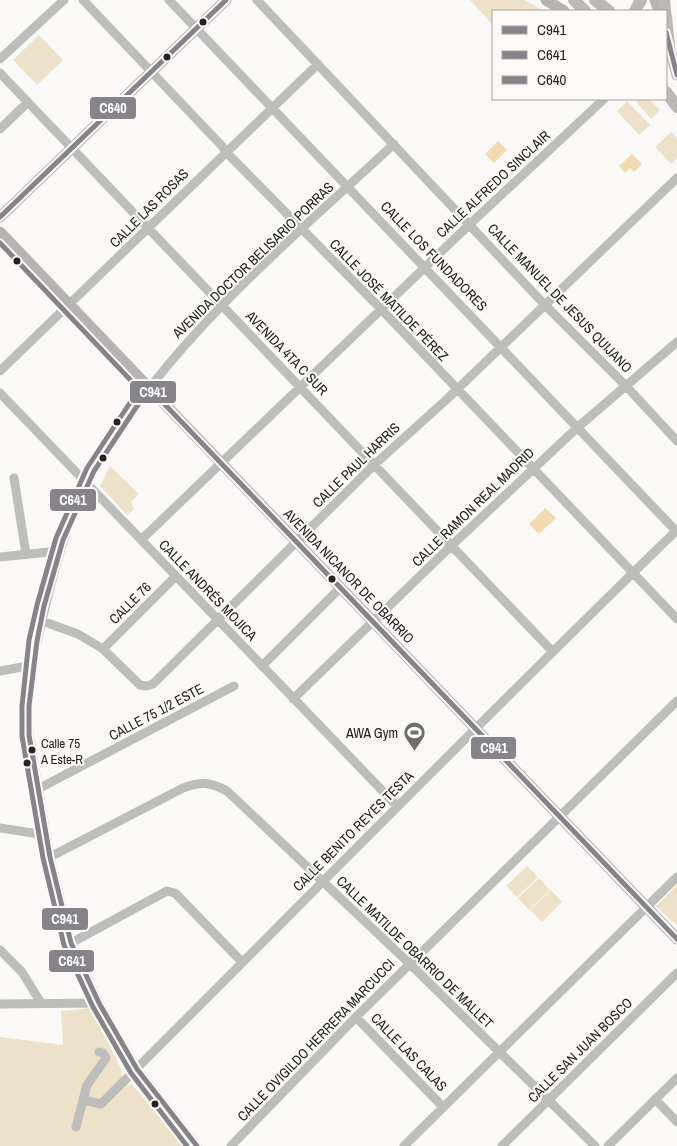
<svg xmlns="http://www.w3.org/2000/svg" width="677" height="1146" viewBox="0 0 677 1146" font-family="'Archivo Narrow',sans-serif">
<rect width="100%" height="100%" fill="#fbf9f7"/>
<path fill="#eee1ca" d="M 470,0 L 524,0 L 545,11 L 493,11 L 493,25 Z
M 39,35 L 63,60 L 37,85 L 13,60 Z
M 640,99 L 649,99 L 660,110 L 651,119 L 636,102 Z
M 627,101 L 650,125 L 639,135 L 617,111 Z
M 671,132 L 677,138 L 677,158 L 671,164 L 655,147 Z
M 110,466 L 139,494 L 131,502 L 134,509 L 127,515 L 100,486 Z
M 527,866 L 538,877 L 517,897 L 506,886 Z
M 539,878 L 550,890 L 529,910 L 518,898 Z
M 677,885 L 677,926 L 656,906 Z
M 551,890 L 562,902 L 542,922 L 530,910 Z
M 92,1008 L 122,1071 L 121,1075 L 129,1085 L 132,1084 L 184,1146 L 0,1146 L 0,1037 L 63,1045 L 61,1011 Z"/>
<path fill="#f2dbb1" d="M 498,141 L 507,150 L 494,163 L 485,154 Z
M 632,154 L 642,164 L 634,172 L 630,168 L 625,173 L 619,166 Z
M 545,508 L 556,518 L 539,534 L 529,524 Z"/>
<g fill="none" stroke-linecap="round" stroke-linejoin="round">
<path stroke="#bdbdbb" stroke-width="9" d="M 83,0 L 222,146 L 226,152 L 381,309 L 677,619
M 169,0 L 677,532
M 257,0 L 545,305 L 626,386 L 677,441
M 0,59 L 64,0
M 0,73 L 553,652
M 0,129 L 28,102
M 0,371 L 318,64
M 0,393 L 397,806
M 14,478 L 26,554
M 141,540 L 470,224 L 604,99
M 0,557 L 59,551
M 42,621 L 78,634 L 103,649 L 140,685 L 146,686 L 153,684 L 374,465 L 446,400 L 677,178
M 103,649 L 176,576
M 262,666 L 340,588
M 0,671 L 33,665
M 293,699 L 451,546 L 578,427 L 677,342
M 38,789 L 234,686
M 0,828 L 46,835
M 50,857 L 183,788 C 201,781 210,782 227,791 L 410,964 L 595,1146
M 71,943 L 167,891 L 175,893 L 242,962
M 0,950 L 22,972 L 41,1003
M 0,1004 L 99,1003
M 356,1017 L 443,1107
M 655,1099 L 677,1122
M 84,1100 L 101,1104 C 293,913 482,719 677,530
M 76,1127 L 87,1085 L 106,1058 L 103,1053 L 99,1052
M 197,1146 L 137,1069 L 99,1003 L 71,943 L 50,857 L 29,735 C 26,691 35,647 46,604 C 56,563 67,522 87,483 C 158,349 284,246 394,144
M 231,1146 L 356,1017 L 677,701
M 404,1146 L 677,877
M 502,1146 L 677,973
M 608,1146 L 677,1078"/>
<path stroke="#b5b4b3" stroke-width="11" d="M 546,0 L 564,11
M 655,0 L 659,11
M 667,38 L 677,75
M 0,217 L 226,0
M 0,232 L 677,939"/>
<path stroke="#bab9b7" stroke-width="12" d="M 574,0 L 585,11
M 595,0 L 609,11
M 664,0 L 665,11
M 635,11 L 641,0
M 666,16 L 669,46
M 666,92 L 677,107"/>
<defs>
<path id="bus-1" d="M 197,1146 L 137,1069 L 99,1003 L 71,943 L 50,857 L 29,735 L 29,706 L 37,641 L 44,606 L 63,540 L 94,471 L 149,388 L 677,939"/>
<path id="bus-2" d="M 0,243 L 139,389 L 87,468 L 56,538 L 37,605 L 29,640 L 22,706 L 22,736 L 43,858 L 64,945 L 93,1007 L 131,1073 L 187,1146"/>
<path id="bus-3" d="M 666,32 L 677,75
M 0,217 L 226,0"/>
</defs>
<use href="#bus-1" stroke="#fcfaf6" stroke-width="9"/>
<use href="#bus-2" stroke="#fcfaf6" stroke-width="9"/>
<use href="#bus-3" stroke="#fcfaf6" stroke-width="9"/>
<use href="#bus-1" stroke="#87838a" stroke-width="5"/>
<use href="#bus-2" stroke="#87838a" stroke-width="5"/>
<use href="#bus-3" stroke="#87838a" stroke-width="5"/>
</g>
<defs>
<symbol id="stadium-pin" viewBox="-11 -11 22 30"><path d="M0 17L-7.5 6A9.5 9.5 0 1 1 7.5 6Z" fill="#6f6e6d" stroke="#fcfaf6"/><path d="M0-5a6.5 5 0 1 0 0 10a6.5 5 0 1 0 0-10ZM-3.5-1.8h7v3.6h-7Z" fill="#fff"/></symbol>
</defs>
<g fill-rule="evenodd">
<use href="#stadium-pin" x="402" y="720" width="25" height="34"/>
</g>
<g fill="#242322" stroke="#fcfaf6" stroke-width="2">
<circle cx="203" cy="22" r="4.5"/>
<circle cx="167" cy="57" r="4.5"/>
<circle cx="17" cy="261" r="4.5"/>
<circle cx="117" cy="422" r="4.5"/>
<circle cx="103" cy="458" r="4.5"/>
<circle cx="332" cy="579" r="4.5"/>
<circle cx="32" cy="750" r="4.5"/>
<circle cx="27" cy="763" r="4.5"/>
<circle cx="155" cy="1104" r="4.5"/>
</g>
<g text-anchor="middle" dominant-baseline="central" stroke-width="4" stroke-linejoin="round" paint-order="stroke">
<g font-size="13" fill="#242322" stroke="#fcfaf6" text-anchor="start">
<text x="41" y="743">Calle 75<tspan x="41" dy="16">A Este-R</tspan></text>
</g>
<g font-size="14" fill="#242322" stroke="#fcfaf6">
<text transform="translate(493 184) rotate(-43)">CALLE ALFREDO SINCLAIR</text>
<text transform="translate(149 208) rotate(-45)">CALLE LAS ROSAS</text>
<text transform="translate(434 256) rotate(46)">CALLE LOS FUNDADORES</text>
<text transform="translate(253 260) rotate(-44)">AVENIDA DOCTOR BELISARIO PORRAS</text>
<text transform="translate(560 298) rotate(46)">CALLE MANUEL DE JESUS QUIJANO</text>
<text transform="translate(389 300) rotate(46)">CALLE JOSÉ MATILDE PÉREZ</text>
<text transform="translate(287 353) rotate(46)">AVENIDA 4TA C SUR</text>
<text transform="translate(356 465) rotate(-44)">CALLE PAUL HARRIS</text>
<text transform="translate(473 507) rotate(-44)">CALLE RAMON REAL MADRID</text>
<text transform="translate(349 576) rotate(46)">AVENIDA NICANOR DE OBARRIO</text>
<text transform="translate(208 590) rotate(46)">CALLE ANDRÉS MOJICA</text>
<text transform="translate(130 603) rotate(-45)">CALLE 76</text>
<text transform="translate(156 712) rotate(-28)">CALLE 75 1/2 ESTE</text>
<text transform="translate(353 831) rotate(-45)">CALLE BENITO REYES TESTA</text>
<text transform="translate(415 952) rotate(44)">CALLE MATILDE OBARRIO DE MALLET</text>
<text transform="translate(316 1040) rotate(-46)">CALLE OVIGILDO HERRERA MARCUCCI</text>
<text transform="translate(580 1050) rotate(-45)">CALLE SAN JUAN BOSCO</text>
<text transform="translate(409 1052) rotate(46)">CALLE LAS CALAS</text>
</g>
<g font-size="14" fill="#242322" stroke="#fcfaf6" text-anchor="end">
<text x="398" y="733">AWA Gym</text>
</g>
</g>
<g stroke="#fcfaf6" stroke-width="2">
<rect x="89" y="96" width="48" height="24" rx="5" fill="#87838a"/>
<rect x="129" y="380" width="48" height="24" rx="5" fill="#87838a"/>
<rect x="49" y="488" width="48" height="24" rx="5" fill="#87838a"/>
<rect x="470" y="736" width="47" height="24" rx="5" fill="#87838a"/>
<rect x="41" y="907" width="48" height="24" rx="5" fill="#87838a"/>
<rect x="48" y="949" width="47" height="24" rx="5" fill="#87838a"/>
</g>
<g font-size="14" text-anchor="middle" font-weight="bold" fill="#fff">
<text x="113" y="113">C640</text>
<text x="153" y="397">C941</text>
<text x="73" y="505">C641</text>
<text x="494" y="753">C941</text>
<text x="65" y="924">C941</text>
<text x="72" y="966">C641</text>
</g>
<rect x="492" y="10" width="175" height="90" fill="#fcfaf6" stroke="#a6a4a1"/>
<rect x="502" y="26" width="25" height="8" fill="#87838a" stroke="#a6a4a1"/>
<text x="537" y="35" font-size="15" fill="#242322">C941</text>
<rect x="502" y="51" width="25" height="8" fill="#87838a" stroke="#a6a4a1"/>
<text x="537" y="60" font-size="15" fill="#242322">C641</text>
<rect x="502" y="76" width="25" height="8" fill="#87838a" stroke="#a6a4a1"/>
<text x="537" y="85" font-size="15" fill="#242322">C640</text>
</svg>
